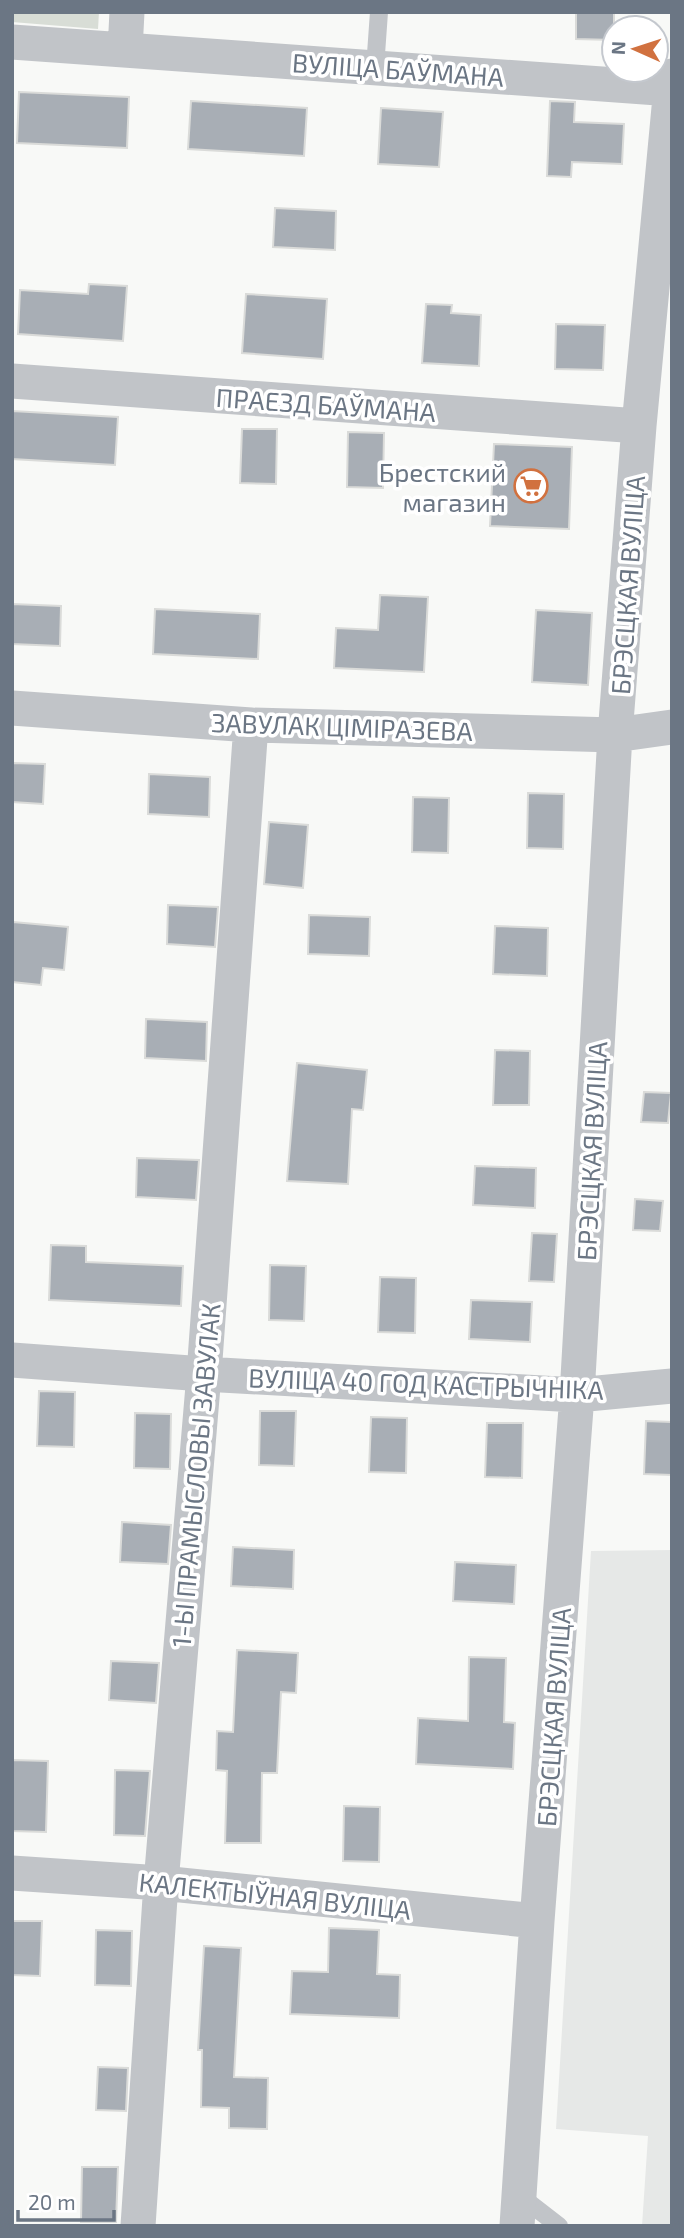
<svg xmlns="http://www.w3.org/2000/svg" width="684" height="2238" viewBox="0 0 684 2238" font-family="'Exo 2',sans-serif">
<rect width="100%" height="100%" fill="#f8f9f7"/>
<path fill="#e6e8e7" d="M 672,1550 L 672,2226 L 642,2226 L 648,2136 L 556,2129 L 591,1551 Z"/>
<path fill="#d8ddd6" d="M 12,12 L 99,12 L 98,29 L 12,22 Z"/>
<path fill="#a8aeb5" stroke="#dadbd9" stroke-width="2" d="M 576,12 L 614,12 L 614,40 L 576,39 Z
M 19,92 L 129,97 L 127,148 L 17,143 Z
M 191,101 L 307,108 L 304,156 L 188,149 Z
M 550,101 L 575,102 L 574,122 L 624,124 L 622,164 L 572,162 L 571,177 L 547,176 Z
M 381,108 L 443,112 L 439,167 L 378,164 Z
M 275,208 L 336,211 L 335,250 L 273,247 Z
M 89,284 L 127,286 L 123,341 L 18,334 L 20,290 L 88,294 Z
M 246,294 L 327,299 L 323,359 L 242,353 Z
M 426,304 L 452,305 L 451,313 L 481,315 L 479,366 L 422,363 Z
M 556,324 L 605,325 L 603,370 L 555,369 Z
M 12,411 L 118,417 L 115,465 L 12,459 Z
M 242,429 L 277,429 L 276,484 L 240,483 Z
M 348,432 L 384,433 L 383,488 L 347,487 Z
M 494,444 L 572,447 L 569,529 L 490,526 Z
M 380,595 L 428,597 L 424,672 L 334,668 L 336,628 L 378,630 Z
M 12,604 L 61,606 L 60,646 L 12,644 Z
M 155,609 L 260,614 L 258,659 L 153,654 Z
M 536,610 L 592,613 L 588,685 L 532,682 Z
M 12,763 L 45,764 L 43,804 L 12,802 Z
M 149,774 L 210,777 L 209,817 L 148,814 Z
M 528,793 L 564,794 L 563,849 L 527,848 Z
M 413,797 L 449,798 L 448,853 L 412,852 Z
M 269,822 L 308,825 L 303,888 L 264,884 Z
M 168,905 L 218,907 L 215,947 L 167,944 Z
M 309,915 L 370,917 L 369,956 L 308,954 Z
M 13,922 L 68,927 L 64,970 L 43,968 L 41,985 L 12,982 Z
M 495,926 L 548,928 L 547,976 L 493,974 Z
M 146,1019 L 207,1022 L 206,1061 L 145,1058 Z
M 495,1050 L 530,1051 L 529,1105 L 493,1105 Z
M 297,1063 L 367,1070 L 363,1110 L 352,1109 L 348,1184 L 287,1181 Z
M 644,1092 L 671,1093 L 668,1123 L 641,1122 Z
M 137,1158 L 199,1160 L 196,1200 L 136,1197 Z
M 475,1166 L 536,1168 L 535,1208 L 473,1205 Z
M 635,1199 L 663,1201 L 660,1231 L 633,1230 Z
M 532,1233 L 557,1234 L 554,1282 L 529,1281 Z
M 51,1245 L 86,1246 L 86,1262 L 183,1266 L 181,1306 L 49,1300 Z
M 270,1265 L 306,1266 L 304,1321 L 269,1320 Z
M 380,1277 L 416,1278 L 415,1333 L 378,1332 Z
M 471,1300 L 532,1302 L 530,1342 L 469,1339 Z
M 39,1391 L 75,1392 L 74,1447 L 37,1446 Z
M 260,1411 L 296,1411 L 294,1466 L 259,1465 Z
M 135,1413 L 171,1414 L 170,1469 L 134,1468 Z
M 371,1417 L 407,1418 L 406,1473 L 369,1472 Z
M 646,1421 L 672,1422 L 672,1475 L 644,1474 Z
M 487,1423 L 523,1423 L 522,1478 L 485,1477 Z
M 122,1522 L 171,1525 L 168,1564 L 120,1562 Z
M 233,1547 L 294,1550 L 293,1589 L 231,1586 Z
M 455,1562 L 516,1565 L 514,1604 L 453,1601 Z
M 237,1650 L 298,1653 L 296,1693 L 281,1692 L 277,1773 L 262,1773 L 261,1843 L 225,1843 L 227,1771 L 216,1770 L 217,1731 L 233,1732 Z
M 469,1657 L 506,1658 L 504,1722 L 515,1723 L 513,1769 L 416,1764 L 418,1718 L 468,1721 Z
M 111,1661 L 159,1663 L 156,1703 L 109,1700 Z
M 12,1760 L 48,1761 L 46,1832 L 12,1831 Z
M 115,1770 L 150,1771 L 145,1836 L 114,1835 Z
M 344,1806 L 380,1807 L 379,1862 L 343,1861 Z
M 12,1921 L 42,1921 L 40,1976 L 12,1975 Z
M 329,1928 L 379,1930 L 377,1974 L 400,1975 L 399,2018 L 290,2014 L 292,1971 L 328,1972 Z
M 96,1930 L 132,1931 L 131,1986 L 95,1985 Z
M 204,1946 L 241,1948 L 234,2077 L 268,2078 L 267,2129 L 229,2128 L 229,2108 L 201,2107 L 202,2050 L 198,2050 Z
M 98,2067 L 128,2068 L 126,2111 L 96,2110 Z
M 82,2167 L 118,2167 L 116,2222 L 81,2222 Z"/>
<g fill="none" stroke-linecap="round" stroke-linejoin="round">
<path stroke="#c1c4c8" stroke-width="18" d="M 375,68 L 379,12
M 519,2195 L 559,2226"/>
<path stroke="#c1c4c8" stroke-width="35" d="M 12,42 L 672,89
M 125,50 L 127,12
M 12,381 L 639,426
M 12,708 L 251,725 L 615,735 L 672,727
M 12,1360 L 204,1374 L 577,1395 L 672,1386
M 12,1873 L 161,1883 L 537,1921
M 138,2226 L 161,1883 L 204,1374 L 251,725
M 517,2226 L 537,1921 L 577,1395 L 615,735 L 639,426 L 672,76"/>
</g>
<defs>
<symbol id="supermarket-ring" viewBox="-11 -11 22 22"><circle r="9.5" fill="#fff" stroke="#d1713f" stroke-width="1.5"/><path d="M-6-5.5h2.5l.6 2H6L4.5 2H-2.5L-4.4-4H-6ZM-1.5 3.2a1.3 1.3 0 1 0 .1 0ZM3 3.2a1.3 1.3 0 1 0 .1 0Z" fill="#d1713f"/></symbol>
</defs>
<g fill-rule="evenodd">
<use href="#supermarket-ring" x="512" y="467" width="38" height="38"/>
</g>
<g text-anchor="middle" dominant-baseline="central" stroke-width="7" stroke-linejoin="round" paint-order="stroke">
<g font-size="26" fill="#6b7684" stroke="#fff">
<text transform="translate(398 69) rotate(4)">ВУЛІЦА БАЎМАНА</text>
<text transform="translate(326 404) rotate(4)">ПРАЕЗД БАЎМАНА</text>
<text transform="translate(627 585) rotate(-86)">БРЭСЦКАЯ ВУЛІЦА</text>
<text transform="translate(342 726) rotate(2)">ЗАВУЛАК ЦІМІРАЗЕВА</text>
<text transform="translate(591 1151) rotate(-87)">БРЭСЦКАЯ ВУЛІЦА</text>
<text transform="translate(426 1383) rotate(2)">ВУЛІЦА 40 ГОД КАСТРЫЧНІКА</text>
<text transform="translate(195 1475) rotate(-85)">1-Ы ПРАМЫСЛОВЫ ЗАВУЛАК</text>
<text transform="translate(553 1717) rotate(-86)">БРЭСЦКАЯ ВУЛІЦА</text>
<text transform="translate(275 1895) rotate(6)">КАЛЕКТЫЎНАЯ ВУЛІЦА</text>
</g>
<g font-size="26" fill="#6b7684" stroke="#fff" text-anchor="end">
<text x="506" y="471">Брестский<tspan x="506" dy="30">магазин</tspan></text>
</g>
</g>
<rect width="684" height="2238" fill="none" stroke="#6b7684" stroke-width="28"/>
<g transform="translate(635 49) rotate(273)"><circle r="33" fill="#ffffff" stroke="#c4c8ce" stroke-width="2"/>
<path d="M0-5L12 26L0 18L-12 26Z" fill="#d1713f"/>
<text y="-10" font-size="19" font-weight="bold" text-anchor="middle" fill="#6b7684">N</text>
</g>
<path d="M18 2210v10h96v-10" fill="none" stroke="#6b7684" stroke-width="3.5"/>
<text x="28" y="2210" font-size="21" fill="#6b7684" stroke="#ffffff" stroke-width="5" paint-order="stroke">20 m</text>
</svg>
